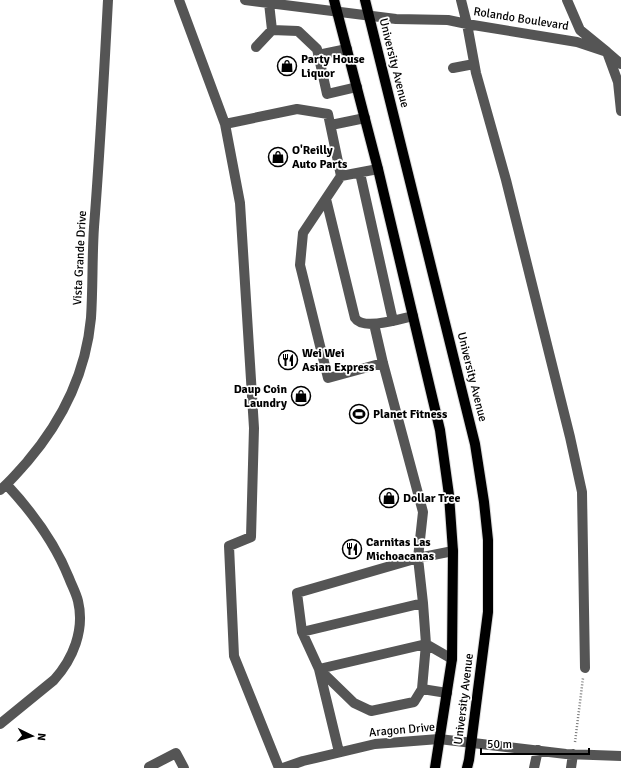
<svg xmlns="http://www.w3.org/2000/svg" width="621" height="768" viewBox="0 0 621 768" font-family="Signika,sans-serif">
<rect width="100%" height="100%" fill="#fff"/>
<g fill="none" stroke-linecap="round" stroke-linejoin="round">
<defs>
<path id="major" d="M 334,0 L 378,169 L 440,430 L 449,495 L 453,551 L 452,659 L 435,768
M 365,0 L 475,444 L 484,502 L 488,540 L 488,612 L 469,760 L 467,768"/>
</defs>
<use href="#major" stroke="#dbdbdb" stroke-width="12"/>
<path stroke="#777" stroke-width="2.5" stroke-dasharray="1 2" stroke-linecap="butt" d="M 575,742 L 583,678"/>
<path stroke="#555" stroke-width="10" d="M 179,0 L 225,124 L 240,203 L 254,428 L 251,537 L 229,546 L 234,656 L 279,768
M 245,0 L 396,19 L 448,20 L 467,24 L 577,42 L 607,52 L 621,64
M 461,0 L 467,24 L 476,73 L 506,180 L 570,437 L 582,492 L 585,668
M 567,0 L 580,30 L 607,52 L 618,82 L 621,111
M 269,3 L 272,30 L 298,31 L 317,49 L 327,94 L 357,87
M 256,47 L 272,30
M 318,55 L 347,49
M 453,68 L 474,64
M 225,124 L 297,109 L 328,114 L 341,176 L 378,169
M 331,125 L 365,118
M 360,173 L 393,321
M 341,176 L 303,233 L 300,265 L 328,378 L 383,363
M 326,199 L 355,318 C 363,331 400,319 413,316
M 374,324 L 383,363 L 423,512 L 418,558 L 453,551
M 0,490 C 10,482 18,472 27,462 C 62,421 86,373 91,318 C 93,287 92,257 94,227 C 100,151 104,76 108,0
M 418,558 L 423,603 L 302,632 L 297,593 Z
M 302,632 L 319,669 L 426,644 L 423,603
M 319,669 L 354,703 L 371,711 L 414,702 L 422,689
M 319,669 L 339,752
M 447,693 L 422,689 L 426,644 L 452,659
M 0,724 L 54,680 C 73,659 85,630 78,601 C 76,593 72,586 69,578 C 55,543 33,513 7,485
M 149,767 L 176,753 L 184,768
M 283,768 L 303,761 L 375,744 L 439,739 L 566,754 L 621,756
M 534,768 L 538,750
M 571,768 L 573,754"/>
<use href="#major" stroke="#000" stroke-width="10"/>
</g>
<defs>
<symbol id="shop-ring" viewBox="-11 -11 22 22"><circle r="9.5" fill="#fff" stroke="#000" stroke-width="1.5"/><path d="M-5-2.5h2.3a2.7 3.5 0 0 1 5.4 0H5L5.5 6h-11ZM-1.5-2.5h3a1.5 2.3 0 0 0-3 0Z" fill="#000"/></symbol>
<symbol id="restaurant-ring" viewBox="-11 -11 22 22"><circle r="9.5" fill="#fff" stroke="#000" stroke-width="1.5"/><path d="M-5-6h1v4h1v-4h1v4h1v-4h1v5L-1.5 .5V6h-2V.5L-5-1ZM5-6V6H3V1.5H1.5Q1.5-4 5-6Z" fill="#000"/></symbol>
<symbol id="stadium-ring" viewBox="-11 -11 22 22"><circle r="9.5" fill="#fff" stroke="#000" stroke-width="1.5"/><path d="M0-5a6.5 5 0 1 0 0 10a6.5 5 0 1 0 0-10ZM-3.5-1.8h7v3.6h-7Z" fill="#000"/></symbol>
</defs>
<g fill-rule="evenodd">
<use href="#shop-ring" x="276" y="55" width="22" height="22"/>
<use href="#shop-ring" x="267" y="146" width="22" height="22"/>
<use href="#restaurant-ring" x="277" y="349" width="22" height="22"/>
<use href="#shop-ring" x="290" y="385" width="22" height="22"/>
<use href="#stadium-ring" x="348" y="403" width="22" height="22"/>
<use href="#shop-ring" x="378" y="487" width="22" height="22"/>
<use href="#restaurant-ring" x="341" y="538" width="22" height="22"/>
</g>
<g text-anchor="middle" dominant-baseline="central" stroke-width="3.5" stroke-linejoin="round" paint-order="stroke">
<g font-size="12" fill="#000" stroke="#fff">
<text transform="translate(521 19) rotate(9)">Rolando Boulevard</text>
<text transform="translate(394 63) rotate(76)">University Avenue</text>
<text transform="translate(80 258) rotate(-87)">Vista Grande Drive</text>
<text transform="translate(472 377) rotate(76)">University Avenue</text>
<text transform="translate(464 699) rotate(-83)">University Avenue</text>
<text transform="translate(402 730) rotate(-5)">Aragon Drive</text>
</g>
<g font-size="12" font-weight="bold" fill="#000" stroke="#fff" text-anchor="start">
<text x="301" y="59">Party House<tspan x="301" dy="14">Liquor</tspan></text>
<text x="292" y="150">O'Reilly<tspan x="292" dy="14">Auto Parts</tspan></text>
<text x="302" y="353">Wei Wei<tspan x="302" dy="14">Asian Express</tspan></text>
<text x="287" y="389" text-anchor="end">Daup Coin<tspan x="287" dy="14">Laundry</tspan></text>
<text x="373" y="414">Planet Fitness</text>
<text x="403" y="498">Dollar Tree</text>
<text x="366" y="542">Carnitas Las<tspan x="366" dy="14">Michoacanas</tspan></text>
</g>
</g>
<g transform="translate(32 736) rotate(95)" stroke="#ffffff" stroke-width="3" paint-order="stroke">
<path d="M0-3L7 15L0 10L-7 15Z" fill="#000000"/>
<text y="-6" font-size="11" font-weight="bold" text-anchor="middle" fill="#000000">N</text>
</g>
<path d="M481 748v6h108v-6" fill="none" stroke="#000000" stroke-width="2"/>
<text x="487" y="748" font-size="12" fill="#000000" stroke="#ffffff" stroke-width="3" paint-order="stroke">50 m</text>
</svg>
